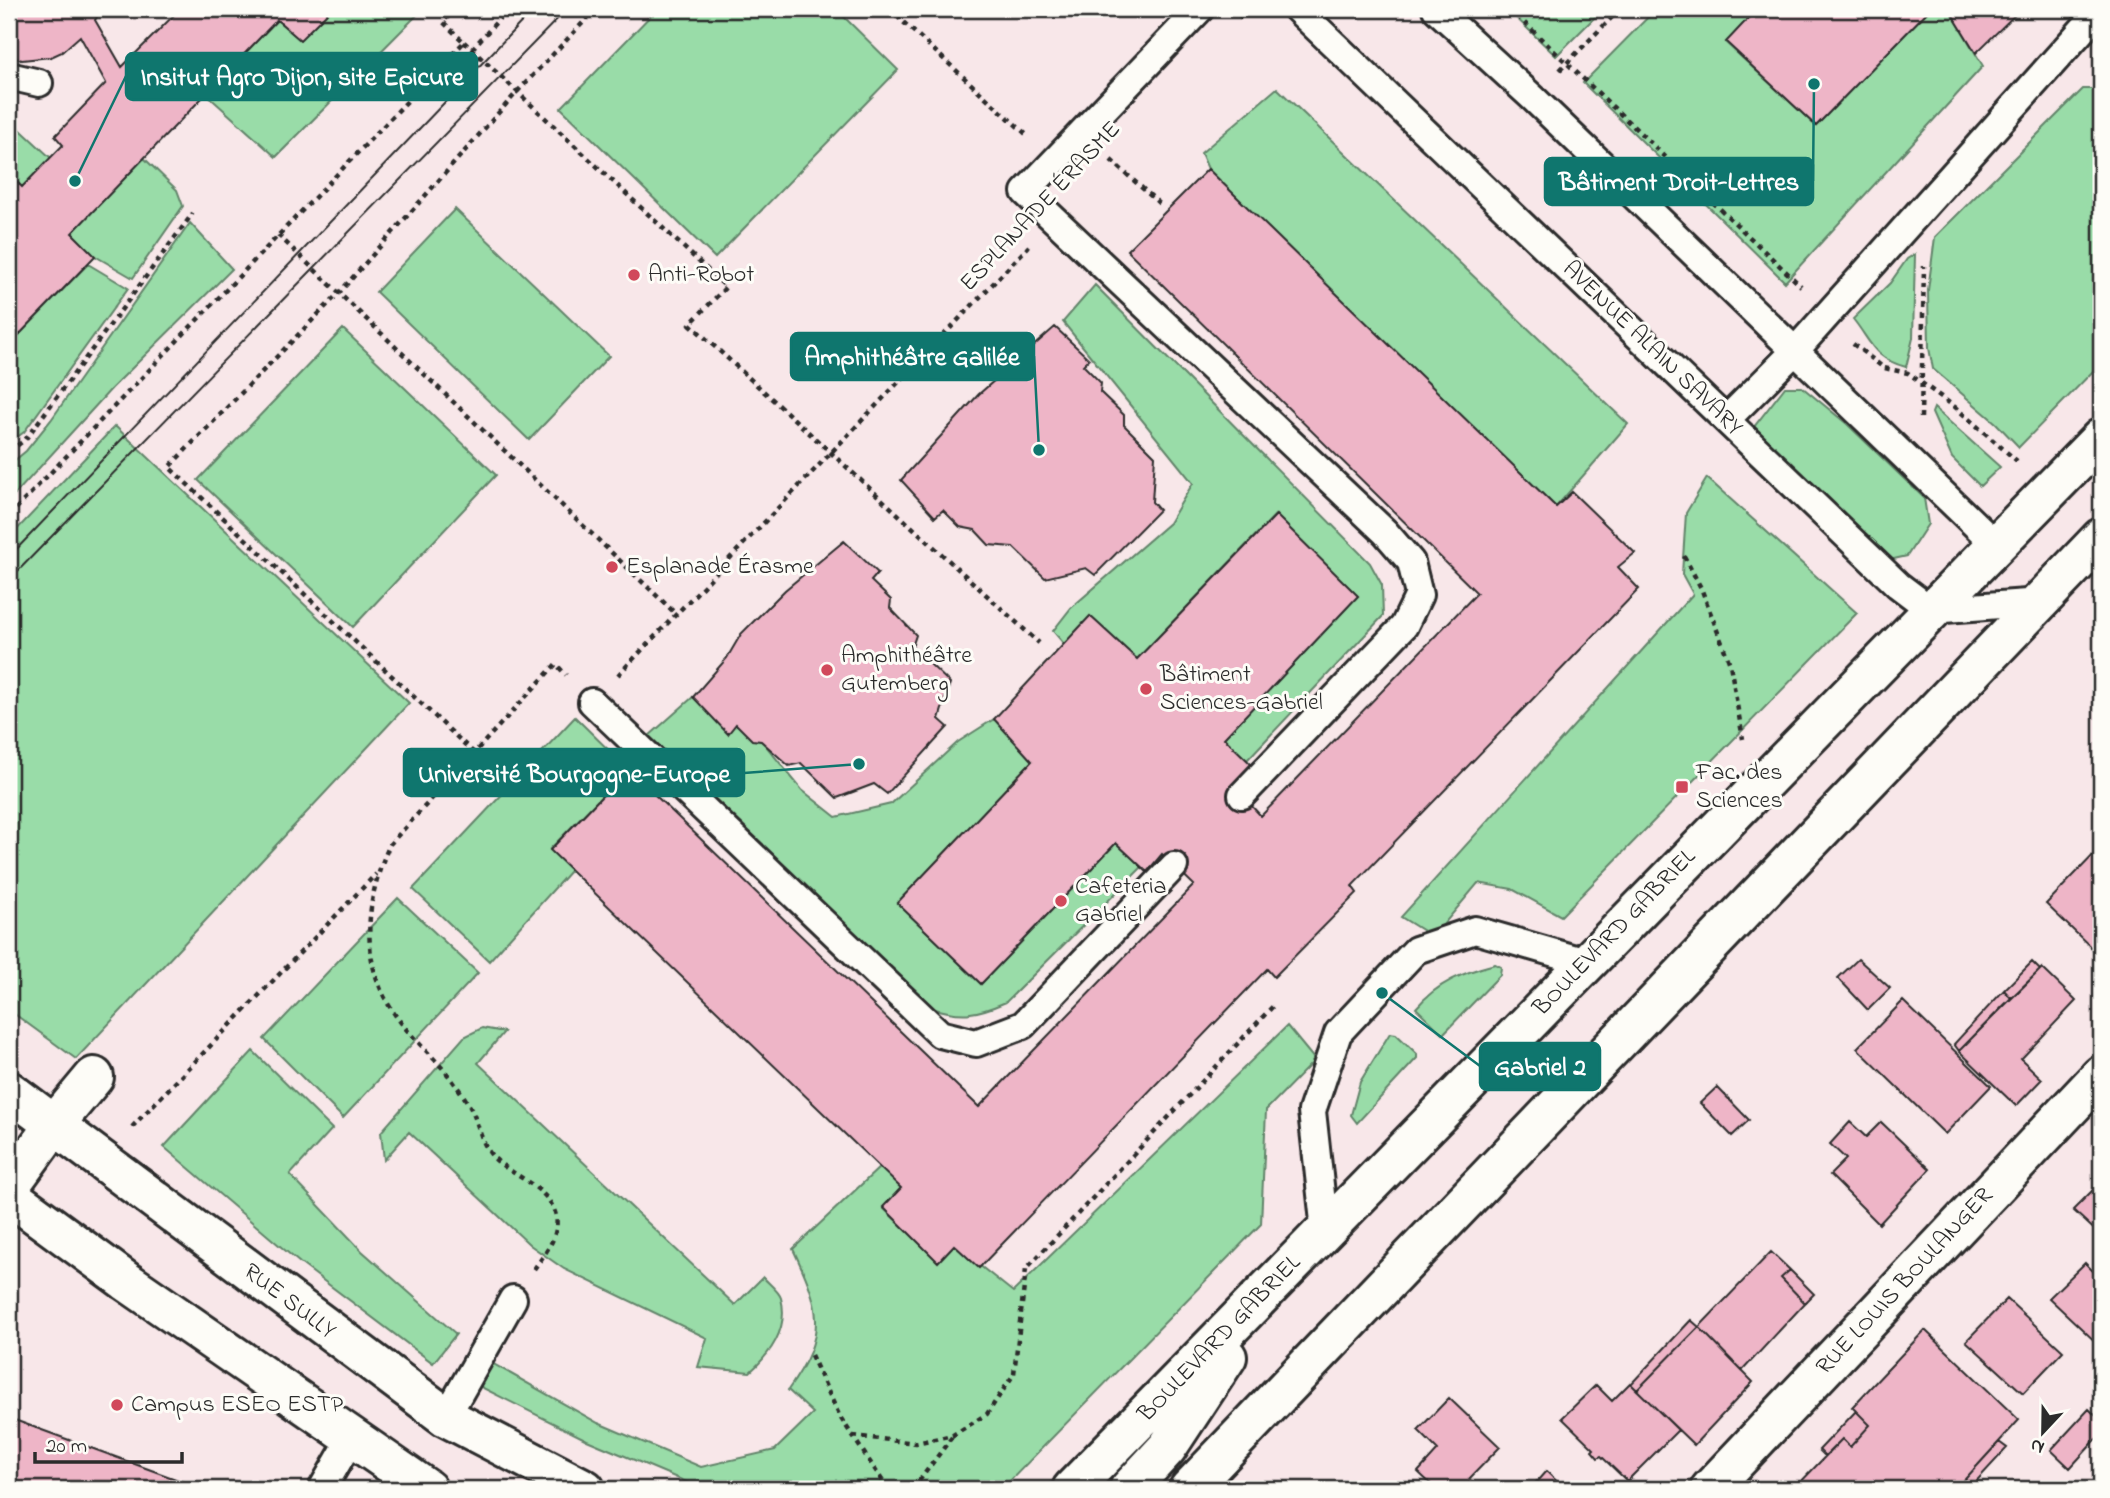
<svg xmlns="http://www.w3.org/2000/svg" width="2110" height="1498" viewBox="0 0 2110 1498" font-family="'Indie Flower',sans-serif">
<rect width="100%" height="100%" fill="#f8e7e9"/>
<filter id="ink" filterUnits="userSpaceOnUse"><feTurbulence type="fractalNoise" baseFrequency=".0143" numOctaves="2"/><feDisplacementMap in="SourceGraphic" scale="14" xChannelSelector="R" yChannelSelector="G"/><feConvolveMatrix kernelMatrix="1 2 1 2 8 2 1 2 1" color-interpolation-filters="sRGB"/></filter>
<g filter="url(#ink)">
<path fill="#99dca8" stroke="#62846a" stroke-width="2" d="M 331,9 L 423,9 L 276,157 L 206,94 L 277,20 L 300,40 Z
M 657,9 L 836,9 L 898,70 L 715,258 L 561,108 Z
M 1507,9 L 1603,9 L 1556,56 Z
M 1656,9 L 1757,9 L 1726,43 L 1816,126 L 1930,9 L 1949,9 L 1983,66 L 1785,282 L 1583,83 Z
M 1277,88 L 1628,424 L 1556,507 L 1208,169 L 1201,153 Z
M 2083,89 L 2101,89 L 2101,363 L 2019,447 L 1996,423 L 1933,369 L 1929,348 L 1928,290 L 1935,237 Z
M 9,119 L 51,158 L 22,187 L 9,174 Z
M 144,158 L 177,190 L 183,206 L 133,278 L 95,256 L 72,233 Z
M 455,209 L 609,356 L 529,440 L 376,292 Z
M 190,223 L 232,269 L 112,388 L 9,501 L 9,465 L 26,451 L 51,420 Z
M 1915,254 L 1913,338 L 1906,367 C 1873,358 1872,343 1853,319 L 1890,283 L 1907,259 Z
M 88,264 L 128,288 L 24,432 L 9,443 L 9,337 L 13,341 Z
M 1095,285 L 1370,563 L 1382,585 L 1383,616 L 1247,760 L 1224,738 L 1358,596 L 1275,515 L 1137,659 L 1064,644 L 1053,631 L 1071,608 L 1169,523 L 1193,483 L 1063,322 Z
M 343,329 L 496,475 L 353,627 L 198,480 Z
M 1785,387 L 1802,387 L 1847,424 L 1924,498 L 1928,524 L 1907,556 L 1885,561 L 1747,436 Z
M 1934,408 L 2000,467 L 1980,486 L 1952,458 L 1932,413 Z
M 115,426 L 409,703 L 76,1059 L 9,1010 L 9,538 Z
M 1707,478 L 1857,613 L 1561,916 L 1512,889 L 1478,883 L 1433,937 L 1401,917 L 1693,594 L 1682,574 L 1686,513 Z
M 693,697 L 753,730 L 802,790 L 836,817 L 891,804 L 958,742 L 994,719 L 1032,761 L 897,903 L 981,984 L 1116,843 L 1142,867 L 1006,1002 C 974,1016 961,1017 928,1007 L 649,736 Z
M 575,717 L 628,769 L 550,849 L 571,870 L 489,961 L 413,889 Z
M 398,898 L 478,973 L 343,1118 L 264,1039 Z
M 1495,964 L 1501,967 L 1500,975 L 1443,1034 L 1416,1008 C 1437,983 1464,972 1495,964 Z
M 1287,1026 L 1315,1060 L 1266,1110 L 1261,1224 L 1002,1489 L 703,1489 L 587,1440 L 477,1385 L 488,1361 L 598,1423 L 701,1467 L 775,1450 L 813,1413 L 788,1390 C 828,1334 821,1308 793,1249 L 880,1167 L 901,1188 L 883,1208 L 938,1261 L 954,1245 L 1013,1292 Z
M 482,1028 L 504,1032 L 478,1063 L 735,1305 L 763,1277 C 768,1283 779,1291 781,1298 C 789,1328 770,1354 750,1372 L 698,1367 L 707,1338 L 564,1269 L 530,1245 L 409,1132 L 384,1160 L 381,1132 L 464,1037 Z
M 1390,1033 L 1396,1034 L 1417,1054 L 1417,1058 L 1357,1123 L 1351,1115 L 1360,1082 Z
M 253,1051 L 332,1129 L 290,1175 L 362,1251 L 456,1334 L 433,1363 L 300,1263 L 164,1147 Z"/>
<path fill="#eeb5c7" stroke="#2b2b2b" stroke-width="2" d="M 9,9 L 102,9 L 95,20 L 122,67 L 180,9 L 192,12 L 195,9 L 331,9 L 300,40 L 277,20 L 72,233 L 95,256 L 13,341 L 9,337 L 9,174 L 22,187 L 63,145 L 55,136 L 106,83 L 80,36 L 62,52 L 51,57 L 22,60 L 9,56 Z
M 1757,9 L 1930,9 L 1816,126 L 1726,42 Z
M 1757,9 L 1930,9 L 1816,126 L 1726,42 Z
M 1949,9 L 2021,9 L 1976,53 Z
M 1949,9 L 2021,9 L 1976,53 Z
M 1208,169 L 1556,507 L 1572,492 L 1635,553 L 1618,567 L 1639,589 L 1352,886 L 1357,893 L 1274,977 L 1267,969 L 979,1268 L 954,1245 L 938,1262 L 883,1207 L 901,1188 L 550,850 L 628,769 L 979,1107 L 1194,885 L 1162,854 L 1147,872 L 1116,843 L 981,984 L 897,903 L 1032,761 L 994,719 L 1090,616 L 1137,659 L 1276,515 L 1358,596 L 1224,738 L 1252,765 L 1232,785 L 1261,816 L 1477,593 L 1127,250 Z
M 1055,327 L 1089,359 L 1083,365 L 1101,383 L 1100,392 L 1124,415 L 1124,425 L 1155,456 L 1152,502 L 1159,510 L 1095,575 L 1086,568 L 1045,578 L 1013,547 L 989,545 L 975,530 L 960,527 L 943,510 L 935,517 L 901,480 L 979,394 Z
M 844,541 L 878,573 L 871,581 L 891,600 L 890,608 L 916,635 L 912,647 L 950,683 L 939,719 L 948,727 L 887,794 L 874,784 L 837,798 L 801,763 L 789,766 L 761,741 L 752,740 L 736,724 L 728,734 L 693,697 L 727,658 L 741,634 L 785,590 Z
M 2101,847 L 2101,957 L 2046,904 Z
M 1858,959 L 1890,988 L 1868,1010 L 1838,978 Z
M 2032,962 L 2040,970 L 2011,998 L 2004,990 Z
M 2042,968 L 2076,1001 L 2021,1059 L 2042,1079 L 2016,1106 L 1959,1051 Z
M 2004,990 L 2011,998 L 1959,1051 L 1954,1044 Z
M 1903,1001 L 1991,1086 L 1945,1134 L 1857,1048 Z
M 1717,1087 L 1749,1120 L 1732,1136 L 1700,1103 Z
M 1850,1122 L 1866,1137 L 1881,1122 L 1930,1169 L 1879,1224 L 1830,1175 L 1846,1159 L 1830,1144 Z
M 2101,1182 L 2101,1236 L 2073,1210 Z
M 1771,1252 L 1790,1270 L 1781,1278 L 1805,1303 L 1742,1371 L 1699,1327 Z
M 2085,1263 L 2101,1279 L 2101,1347 L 2049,1298 Z
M 1790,1270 L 1814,1294 L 1805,1303 L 1781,1278 Z
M 2007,1299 L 2063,1351 L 2023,1393 L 1966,1341 Z
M 1691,1320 L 1699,1327 L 1637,1390 L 1631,1384 Z
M 1699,1327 L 1753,1382 L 1694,1445 L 1637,1390 Z
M 1925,1330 L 2019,1420 L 1956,1489 L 1794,1489 L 1842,1439 L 1850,1447 L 1870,1425 L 1852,1407 Z
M 1630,1383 L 1678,1430 L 1627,1481 L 1601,1456 L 1598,1458 L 1592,1451 L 1594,1449 L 1562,1418 L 1596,1385 L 1612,1401 Z
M 1449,1398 L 1500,1447 L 1469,1479 L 1474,1483 L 1468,1489 L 1436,1489 L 1418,1472 L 1438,1450 L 1418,1430 Z
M 2089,1409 L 2101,1421 L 2101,1434 L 2070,1468 L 2051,1450 Z
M 1856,1411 L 1870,1425 L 1850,1447 L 1842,1439 L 1825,1456 L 1819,1450 Z
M 9,1418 L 203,1489 L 9,1489 Z
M 1999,1442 L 2007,1448 L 1969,1489 L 1956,1489 Z
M 1546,1471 L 1565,1489 L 1530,1489 Z"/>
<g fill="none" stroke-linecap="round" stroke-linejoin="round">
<defs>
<path id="service" d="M 1200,9 L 1025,192 L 1385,532 L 1411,562 L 1419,595 L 1404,626 L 1242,795
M 1297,9 L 1898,585 L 1931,610 L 2041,602
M 1436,9 L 1533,98 L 1996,545
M 9,76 L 39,83
M 1726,420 L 1794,352 L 2101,9
M 592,702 L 940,1034 L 976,1043 L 1023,1025 L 1174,866
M 1325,1231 L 1312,1111 L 1338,1033 L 1416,950 L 1475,930 L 1586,962
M 446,1417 L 513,1299
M 322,1489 L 352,1437"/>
<path id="pedestrian" d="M 9,1187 L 54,1125 L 94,1077"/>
<path id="minor" d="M 1710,1489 L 2101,1075"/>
<path id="secondary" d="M 9,1091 L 446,1417 L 585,1489
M 9,1195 L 126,1281 L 427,1489
M 1072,1489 L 2101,438
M 1129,1489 L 1167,1448 L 1227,1357
M 1189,1489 L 2101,538"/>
</defs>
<use href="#service" stroke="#2b2b2b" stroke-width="32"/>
<use href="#pedestrian" stroke="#2b2b2b" stroke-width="44"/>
<use href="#minor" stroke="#2b2b2b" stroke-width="44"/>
<use href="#secondary" stroke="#2b2b2b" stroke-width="44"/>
<path stroke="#2b2b2b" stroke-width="4.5" stroke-dasharray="5 5" stroke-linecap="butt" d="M 889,9 L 1028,136
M 1510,9 L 1801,286
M 1239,18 L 1248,9
M 464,42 L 726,287 L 690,324 L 1039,643
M 472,49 L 508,9
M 1560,70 L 1620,9
M 1111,160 L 1162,206
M 278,235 L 676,614
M 1853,344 L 1884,368 L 1908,373 L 1955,407 L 2017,461
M 1921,418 L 1924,266
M 9,451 L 25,440 L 193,213
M 9,516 L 464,42 L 443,22 L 455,9
M 1684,556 L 1701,588 L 1730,664 L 1743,739
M 618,675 L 1029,246
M 474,753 L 169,467 L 339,293 L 517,92 L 596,9
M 132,1127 L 376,874
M 534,1269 C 544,1255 560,1236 556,1216 C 550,1188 513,1176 495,1159 C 481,1145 480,1128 472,1111 C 468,1102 461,1092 455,1084 C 439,1061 416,1043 399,1020 C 358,967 364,901 390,844 L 556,664 L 566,675
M 811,1355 L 840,1417 L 888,1489
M 853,1436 L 916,1443 L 953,1435 L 987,1414 L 1014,1374 L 1026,1269 L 1274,1005
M 913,1489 L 952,1437"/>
<use href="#service" stroke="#fdfcf7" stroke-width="26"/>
<use href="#pedestrian" stroke="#fdfcf7" stroke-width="38"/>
<use href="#minor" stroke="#fdfcf7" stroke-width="38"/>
<use href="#secondary" stroke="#fdfcf7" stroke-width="38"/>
<path stroke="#2b2b2b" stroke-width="2" d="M 9,557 L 534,9
M 9,580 L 567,9"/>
</g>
</g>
<g fill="#d1495b" stroke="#fdfcf7" stroke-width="2.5">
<circle cx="634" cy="275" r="7"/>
<circle cx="612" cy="567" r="7"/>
<circle cx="827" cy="670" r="7"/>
<circle cx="1146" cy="689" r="7"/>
<rect x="1675" y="780" width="14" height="14" rx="3.5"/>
<circle cx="1061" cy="901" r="7"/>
<circle cx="117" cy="1405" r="7"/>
</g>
<g text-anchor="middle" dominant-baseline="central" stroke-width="6" stroke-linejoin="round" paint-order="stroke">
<g font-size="24" fill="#2b2b2b" stroke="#fdfcf7">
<text transform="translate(1041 207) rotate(-47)">ESPLANADE ÉRASME</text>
<text transform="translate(1652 349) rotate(44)">AVENUE ALAIN SAVARY</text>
<text transform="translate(1615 933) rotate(-46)">BOULEVARD GABRIEL</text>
<text transform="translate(1905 1282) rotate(-47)">RUE LOUIS BOULANGER</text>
<text transform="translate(289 1302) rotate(37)">RUE SULLY</text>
<text transform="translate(1220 1339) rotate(-46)">BOULEVARD GABRIEL</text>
</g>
<g font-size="24" fill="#2b2b2b" stroke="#fdfcf7" text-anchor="start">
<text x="648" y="275">Anti-Robot</text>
<text x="626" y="567">Esplanade Érasme</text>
<text x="841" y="656">Amphithéâtre<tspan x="841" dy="28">Gutemberg</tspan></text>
<text x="1160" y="675">Bâtiment<tspan x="1160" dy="28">Sciences-Gabriel</tspan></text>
<text x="1696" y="773">Fac. des<tspan x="1696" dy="28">Sciences</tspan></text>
<text x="1075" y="887">Cafeteria<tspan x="1075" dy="28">Gabriel</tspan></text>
<text x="131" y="1405">Campus ESEO ESTP</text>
</g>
</g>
<path fill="none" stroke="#0f766e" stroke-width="2.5" d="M75 181L126 76M1814 84L1813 181M1039 450L1034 356M859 764L744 773M1382 993L1480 1066"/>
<g fill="#0f766e" stroke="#fdfcf7" stroke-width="2.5">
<circle cx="75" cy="181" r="7"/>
<circle cx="1814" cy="84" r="7"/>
<circle cx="1039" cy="450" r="7"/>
<circle cx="859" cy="764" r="7"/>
<circle cx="1382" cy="993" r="7"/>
</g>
<g fill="#0f766e" stroke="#0f766e" stroke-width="2.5">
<rect x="126" y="53" width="351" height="47" rx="7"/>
<rect x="1545" y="158" width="268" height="47" rx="7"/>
<rect x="791" y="333" width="243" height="47" rx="7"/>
<rect x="404" y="749" width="340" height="47" rx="7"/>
<rect x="1480" y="1043" width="120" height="47" rx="7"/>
</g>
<g font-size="26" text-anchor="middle" font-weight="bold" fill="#fff">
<text x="302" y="85">Insitut Agro Dijon, site Epicure</text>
<text x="1679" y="190">Bâtiment Droit-Lettres</text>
<text x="912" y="365">Amphithéâtre Galilée</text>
<text x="574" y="782">Université Bourgogne-Europe</text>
<text x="1540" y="1075">Gabriel 2</text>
</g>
<rect width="2110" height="1498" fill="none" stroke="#fdfcf7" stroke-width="35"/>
<rect x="18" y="18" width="2075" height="1463" fill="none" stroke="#2b2b2b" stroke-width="2.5" filter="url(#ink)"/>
<g transform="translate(2043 1432) rotate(202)" stroke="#fdfcf7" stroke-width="5" paint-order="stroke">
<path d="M0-5L12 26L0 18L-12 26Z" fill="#2b2b2b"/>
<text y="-10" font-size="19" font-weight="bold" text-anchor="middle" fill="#2b2b2b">N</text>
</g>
<path d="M35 1452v10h147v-10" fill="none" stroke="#2b2b2b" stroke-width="3.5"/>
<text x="46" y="1452" font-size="21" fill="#2b2b2b" stroke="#fdfcf7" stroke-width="5" paint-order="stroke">20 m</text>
</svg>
